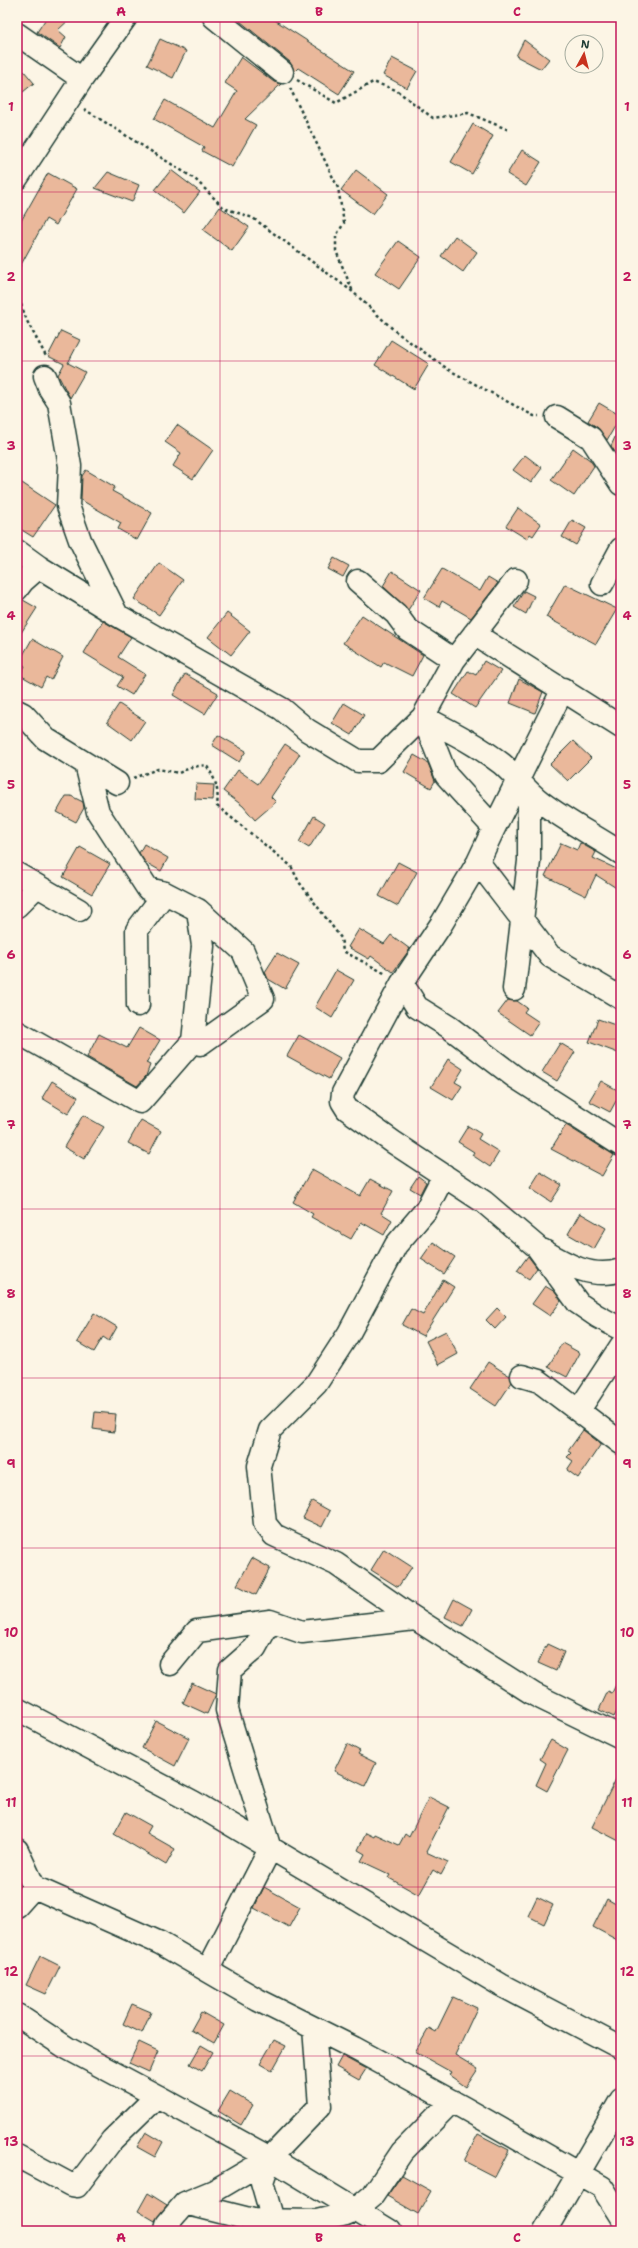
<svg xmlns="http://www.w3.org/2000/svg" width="638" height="2248" viewBox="0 0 638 2248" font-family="'Shantell Sans',sans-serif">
<rect width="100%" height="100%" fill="#fcf5e5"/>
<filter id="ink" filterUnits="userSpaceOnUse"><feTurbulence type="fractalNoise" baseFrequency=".025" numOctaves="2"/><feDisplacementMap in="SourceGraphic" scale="8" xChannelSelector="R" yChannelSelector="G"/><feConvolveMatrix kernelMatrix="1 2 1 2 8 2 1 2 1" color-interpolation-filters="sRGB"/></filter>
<g filter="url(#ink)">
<path fill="#eab89b" stroke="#1f3d34" d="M 47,17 L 72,17 L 58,30 L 66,37 L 60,48 L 37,32 Z
M 235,17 L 270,17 L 354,71 L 339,94 L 298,68 L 294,72 L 290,62 Z
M 160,39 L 186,51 L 173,78 L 147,65 Z
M 524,40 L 549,59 L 541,69 L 516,56 Z
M 241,57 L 274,82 L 281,84 L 245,119 L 256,125 L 232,167 L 202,151 L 204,147 L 154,119 L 165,100 L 215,128 L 237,91 L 225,83 Z
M 392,58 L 417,71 L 407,88 L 383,75 Z
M 24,71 L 34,83 L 23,92 L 17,84 L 17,78 Z
M 473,124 L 493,136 L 472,174 L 451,162 Z
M 522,150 L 541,162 L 526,186 L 507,174 Z
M 171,170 L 200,192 L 184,213 L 155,190 Z
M 356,170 L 388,194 L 373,214 L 341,190 Z
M 108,172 L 139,185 L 132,202 L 95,188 Z
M 48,173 L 77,189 L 56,225 L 46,219 L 17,272 L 17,228 Z
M 220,207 L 249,227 L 232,251 L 203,230 Z
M 455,236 L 477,252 L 463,272 L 441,256 Z
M 398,241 L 421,257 L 399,289 L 375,273 Z
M 61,331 L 80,340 L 68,363 L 85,372 L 70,398 L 58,375 L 64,364 L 48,356 Z
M 391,340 L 429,364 L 414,389 L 375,365 Z
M 599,403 L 621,416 L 607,440 L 598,428 L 588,421 Z
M 621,424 L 621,461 L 611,446 Z
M 177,425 L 213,450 L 193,479 L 173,466 L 181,453 L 165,442 Z
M 573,448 L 590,460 L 594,466 L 574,496 L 551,480 Z
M 525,455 L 542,468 L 531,483 L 513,470 Z
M 86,470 L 115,487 L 112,491 L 152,513 L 137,540 L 118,529 L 121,523 L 81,500 L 82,476 Z
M 22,483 L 55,505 L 33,537 L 17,527 L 17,490 Z
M 518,508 L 541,524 L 533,536 L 530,534 L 527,539 L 506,526 Z
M 572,520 L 586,528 L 576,545 L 562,537 Z
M 334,558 L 349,566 L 343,577 L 328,569 Z
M 159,563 L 183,580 L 159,615 L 134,599 Z
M 442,569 L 480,591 L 488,577 L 498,583 L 471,618 L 442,601 L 439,607 L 424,598 Z
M 392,571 L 421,590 L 408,610 L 383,586 Z
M 565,584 L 617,609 L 596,644 L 546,617 Z
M 524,591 L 534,596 L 526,614 L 514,607 Z
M 23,600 L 37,608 L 17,639 L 17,601 Z
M 227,613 L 250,631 L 231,655 L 208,637 Z
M 362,615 L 423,655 L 412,676 L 384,662 L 381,667 L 343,643 Z
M 103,621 L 131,637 L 118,657 L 145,674 L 132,695 L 117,686 L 123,677 L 84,653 Z
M 32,639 L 63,657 L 51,680 L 46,677 L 41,687 L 20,675 L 25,666 L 19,662 Z
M 484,661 L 501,671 L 475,708 L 453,694 L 468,671 L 476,675 Z
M 185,674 L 218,693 L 205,714 L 173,695 Z
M 519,679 L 543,692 L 535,713 L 510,703 Z
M 344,703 L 364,715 L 352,735 L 332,723 Z
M 119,704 L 145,721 L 132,740 L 107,722 Z
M 218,735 L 246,751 L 239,762 L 212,745 Z
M 573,741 L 591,758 L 568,781 L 550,764 Z
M 285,744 L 300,754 L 271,797 L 276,802 L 255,820 L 243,806 L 223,791 L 238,770 L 258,784 Z
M 414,755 L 428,763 L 435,781 L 431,788 L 404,772 Z
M 196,784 L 214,785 L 213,800 L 195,799 Z
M 66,796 L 71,796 L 83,802 L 84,808 L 76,822 L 57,812 Z
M 314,816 L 325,823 L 309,848 L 299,842 Z
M 561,843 L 577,850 L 580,843 L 596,852 L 593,858 L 621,871 L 621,891 L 596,875 L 586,896 L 545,876 Z
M 144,844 L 168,858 L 161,871 L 145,862 L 139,853 Z
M 80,847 L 110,864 L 92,894 L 63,877 Z
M 398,862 L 417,872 L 398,906 L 379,896 Z
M 359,929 L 384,944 L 391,935 L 410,949 L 393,972 L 371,956 L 369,959 L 348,947 Z
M 277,953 L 299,965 L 285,989 L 268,979 L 265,972 Z
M 336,970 L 354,980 L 332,1018 L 315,1007 Z
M 508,1000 L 517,1001 L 527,1008 L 524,1012 L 539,1022 L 530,1035 L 498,1013 Z
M 598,1019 L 621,1027 L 621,1044 L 618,1053 L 589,1042 Z
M 139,1028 L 160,1040 L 146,1063 L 150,1065 L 146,1076 L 137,1086 L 87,1057 L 99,1034 L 127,1048 Z
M 299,1035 L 340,1058 L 329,1079 L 287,1056 Z
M 560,1043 L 575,1052 L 557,1081 L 542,1072 Z
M 448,1059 L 463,1069 L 455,1082 L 462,1086 L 453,1100 L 431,1087 Z
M 52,1081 L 78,1097 L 68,1114 L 42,1098 Z
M 601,1081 L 621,1092 L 610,1112 L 589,1101 Z
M 83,1115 L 104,1127 L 84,1159 L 64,1147 Z
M 141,1120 L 161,1131 L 149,1154 L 128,1143 Z
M 566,1125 L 614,1155 L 602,1176 L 551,1149 Z
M 468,1126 L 481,1134 L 478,1139 L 499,1152 L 490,1167 L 472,1155 L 474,1152 L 458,1142 Z
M 312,1169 L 360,1196 L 370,1179 L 393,1191 L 381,1213 L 392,1220 L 384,1235 L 361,1222 L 351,1239 L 311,1217 L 313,1214 L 293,1202 Z
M 540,1172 L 562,1185 L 551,1202 L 530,1188 Z
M 418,1176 L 426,1182 L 420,1194 L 410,1188 Z
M 580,1213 L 606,1228 L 594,1249 L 568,1234 Z
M 433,1242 L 455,1257 L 444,1274 L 421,1259 Z
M 528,1256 L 537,1268 L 529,1279 L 517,1271 Z
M 443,1280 L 454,1287 L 423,1336 L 402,1325 L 411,1309 L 423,1315 Z
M 545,1286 L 555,1292 L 561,1301 L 550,1316 L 532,1304 Z
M 497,1308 L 506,1317 L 495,1329 L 486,1320 Z
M 94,1313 L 117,1327 L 109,1341 L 103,1337 L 94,1352 L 77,1342 Z
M 446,1331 L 458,1354 L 438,1365 L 426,1341 Z
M 562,1343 L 580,1353 L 567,1377 L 548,1367 Z
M 488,1362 L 510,1376 L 512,1382 L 496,1406 L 470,1389 Z
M 95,1412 L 116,1414 L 114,1432 L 93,1429 Z
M 583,1430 L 601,1444 L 578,1478 L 567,1470 L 573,1461 L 567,1457 L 571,1453 L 568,1451 Z
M 312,1501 L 330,1511 L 322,1527 L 303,1518 Z
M 384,1549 L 412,1567 L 398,1587 L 371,1570 Z
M 252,1558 L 270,1568 L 256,1595 L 237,1585 Z
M 454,1599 L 472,1609 L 463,1626 L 445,1617 Z
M 547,1644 L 564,1652 L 556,1671 L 538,1663 Z
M 621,1674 L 621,1704 L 614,1717 L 599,1710 L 608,1691 L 612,1693 Z
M 192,1683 L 216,1694 L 207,1714 L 183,1703 Z
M 156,1721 L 189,1738 L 175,1766 L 142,1748 Z
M 551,1740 L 568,1750 L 547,1791 L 536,1785 L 546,1763 L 540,1759 Z
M 347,1744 L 360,1751 L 358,1754 L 376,1763 L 365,1786 L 334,1771 Z
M 621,1769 L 621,1842 L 592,1827 Z
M 429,1797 L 449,1807 L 426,1852 L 448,1862 L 441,1875 L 433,1870 L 419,1895 L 389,1878 L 391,1875 L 361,1861 L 365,1854 L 358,1850 L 366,1833 L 374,1837 L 375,1834 L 399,1845 L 405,1834 L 409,1837 Z
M 126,1812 L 151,1826 L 147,1833 L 175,1849 L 166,1865 L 114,1834 Z
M 264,1887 L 300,1907 L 289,1927 L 254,1908 Z
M 537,1897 L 553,1905 L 544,1924 L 528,1916 Z
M 607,1899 L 621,1907 L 621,1942 L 593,1927 Z
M 40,1956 L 60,1966 L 46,1994 L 26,1985 Z
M 453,1997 L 477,2008 L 455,2055 L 478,2069 L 466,2087 L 449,2075 L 451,2072 L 415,2052 L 429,2028 L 436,2032 Z
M 132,2004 L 151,2012 L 142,2033 L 123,2024 Z
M 201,2012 L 224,2025 L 214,2043 L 191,2030 Z
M 274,2040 L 286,2046 L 272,2071 L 260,2064 Z
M 139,2042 L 158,2051 L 149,2072 L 129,2063 Z
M 201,2045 L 213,2052 L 202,2071 L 190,2064 Z
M 342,2056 L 366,2069 L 359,2080 L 336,2067 Z
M 230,2091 L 253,2105 L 241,2125 L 218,2111 Z
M 146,2132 L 163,2142 L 155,2157 L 137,2147 Z
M 478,2134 L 509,2150 L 495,2177 L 464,2161 Z
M 402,2175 L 431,2191 L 418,2214 L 387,2196 Z
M 148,2193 L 167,2205 L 155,2221 L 138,2211 Z"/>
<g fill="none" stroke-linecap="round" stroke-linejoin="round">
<defs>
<path id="minor" d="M 214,17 L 282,72
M 17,34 L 82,79
M 17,178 L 82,79 L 126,17
M 45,376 L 50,389 L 59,403 L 65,437 L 70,466 L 68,506 L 80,540 L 117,615 L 282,709 L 307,730 L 358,761 L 378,761 L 423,717 L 446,775 L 494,828 L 478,862 L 442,923 L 402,983 L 343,1093 L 342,1101 L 347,1109 L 393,1142 L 484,1202 L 537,1247 L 578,1303 L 597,1316 L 621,1329
M 557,417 L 591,438 L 621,484
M 17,551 L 39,567 L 117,615
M 516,580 L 454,660 L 423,717 C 450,731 478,745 502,764 C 516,776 526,791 541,802 C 566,821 595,836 621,853
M 358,581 L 396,614 L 407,629 L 454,660
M 602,584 L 621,549
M 17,589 L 23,581 L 39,567
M 474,634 L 621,727
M 17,711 L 23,714 L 46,739 L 117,783
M 494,828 L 563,689
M 478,862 L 550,956 L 621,998
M 17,874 L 79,910
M 17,906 L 37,886
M 402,983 L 417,1007 L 449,1027 L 515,1077 L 621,1145
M 514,989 L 529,861 L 529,793
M 138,1005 L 137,930 L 165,893
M 17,1032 L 140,1102 L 193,1041 L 203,946 L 198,910 L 165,893 L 148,889 L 98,812 L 86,764
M 193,1041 L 200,1044 L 263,999 L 243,951 L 198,910
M 444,1175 L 426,1210 L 396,1245 L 349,1333 L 316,1384 L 270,1430 L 259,1466 L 265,1524 L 274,1535 L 336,1564 L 405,1612 L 535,1695 L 621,1737
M 542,1250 C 565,1264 593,1280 621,1270
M 522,1376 L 539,1381 L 621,1443
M 579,1410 L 621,1346
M 170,1664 L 197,1631 L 270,1621 L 302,1632 L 415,1619
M 17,1709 L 193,1802 L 501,1985 L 621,2048
M 17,1850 L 34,1887 L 160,1943 L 258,2000 L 354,2048 L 464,2108 L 602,2187 L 621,2217
M 17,1906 L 34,1887
M 208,1970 L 270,1849 L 227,1710 L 230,1670 L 255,1648 L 270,1621
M 17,2015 L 67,2048 L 157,2096
M 17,2156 L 71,2185 L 77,2186 L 112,2140 L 157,2096 L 270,2158 L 390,2231
M 185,2203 L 253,2220 L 317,2221 L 346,2214 L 355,2210 L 373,2195 L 402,2152 L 452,2101
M 166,2231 L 167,2224 L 185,2203 L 214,2191 L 270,2158
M 276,2231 L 262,2182 L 270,2158 L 320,2106 L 314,2028
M 545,2231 L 621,2100"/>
</defs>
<use href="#minor" stroke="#1f3d34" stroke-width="25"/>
<path stroke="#1f3d34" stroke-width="2.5" stroke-dasharray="3 3" stroke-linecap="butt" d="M 297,80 L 336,103 L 373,82 L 396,90 L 433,118 L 468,113 L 509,130
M 290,88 L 338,188 L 344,223 L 336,236 L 336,251 L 353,292
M 84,109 L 195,179 L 224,208 L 253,218 L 353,292 L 395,331 L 449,370 L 534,416 L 539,416
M 17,293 L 27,321 L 47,358
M 133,778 L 158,769 L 179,773 L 192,767 L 206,765 C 216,779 219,790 217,806 L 291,866 L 299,882 L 341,938 L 343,951 L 386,974"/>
<use href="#minor" stroke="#fcf5e5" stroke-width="22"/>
</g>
</g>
<path fill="none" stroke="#c2185b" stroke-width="1" stroke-opacity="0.55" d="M 220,17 L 220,2231M 418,17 L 418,2231M 17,192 L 621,192M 17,361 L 621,361M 17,531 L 621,531M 17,700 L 621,700M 17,870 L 621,870M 17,1039 L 621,1039M 17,1209 L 621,1209M 17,1378 L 621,1378M 17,1548 L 621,1548M 17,1717 L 621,1717M 17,1887 L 621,1887M 17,2056 L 621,2056"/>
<rect width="638" height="2248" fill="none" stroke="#fcf5e5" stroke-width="44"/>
<g transform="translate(584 54) rotate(7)"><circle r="19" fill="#fcf5e5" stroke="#a4ab9e"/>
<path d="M0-3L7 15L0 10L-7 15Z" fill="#c8321e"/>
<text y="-6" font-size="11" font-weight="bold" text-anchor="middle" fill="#1f3d34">N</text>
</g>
<rect x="22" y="22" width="594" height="2204" fill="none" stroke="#c2185b" stroke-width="1.5"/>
<g font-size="13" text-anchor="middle" font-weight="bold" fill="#c2185b">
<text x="121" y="16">A</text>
<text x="319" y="16">B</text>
<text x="517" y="16">C</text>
<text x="11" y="111">1</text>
<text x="627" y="111">1</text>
<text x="11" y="281">2</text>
<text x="627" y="281">2</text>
<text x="11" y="450">3</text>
<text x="627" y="450">3</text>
<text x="11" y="620">4</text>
<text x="627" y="620">4</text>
<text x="11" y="789">5</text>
<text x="627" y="789">5</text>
<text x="11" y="959">6</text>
<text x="627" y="959">6</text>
<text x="11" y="1129">7</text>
<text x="627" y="1129">7</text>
<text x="11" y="1298">8</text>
<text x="627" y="1298">8</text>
<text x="11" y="1468">9</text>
<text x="627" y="1468">9</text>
<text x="11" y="1637">10</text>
<text x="627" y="1637">10</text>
<text x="11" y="1807">11</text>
<text x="627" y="1807">11</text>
<text x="11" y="1976">12</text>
<text x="627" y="1976">12</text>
<text x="11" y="2146">13</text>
<text x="627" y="2146">13</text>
<text x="121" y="2242">A</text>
<text x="319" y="2242">B</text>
<text x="517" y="2242">C</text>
</g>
</svg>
